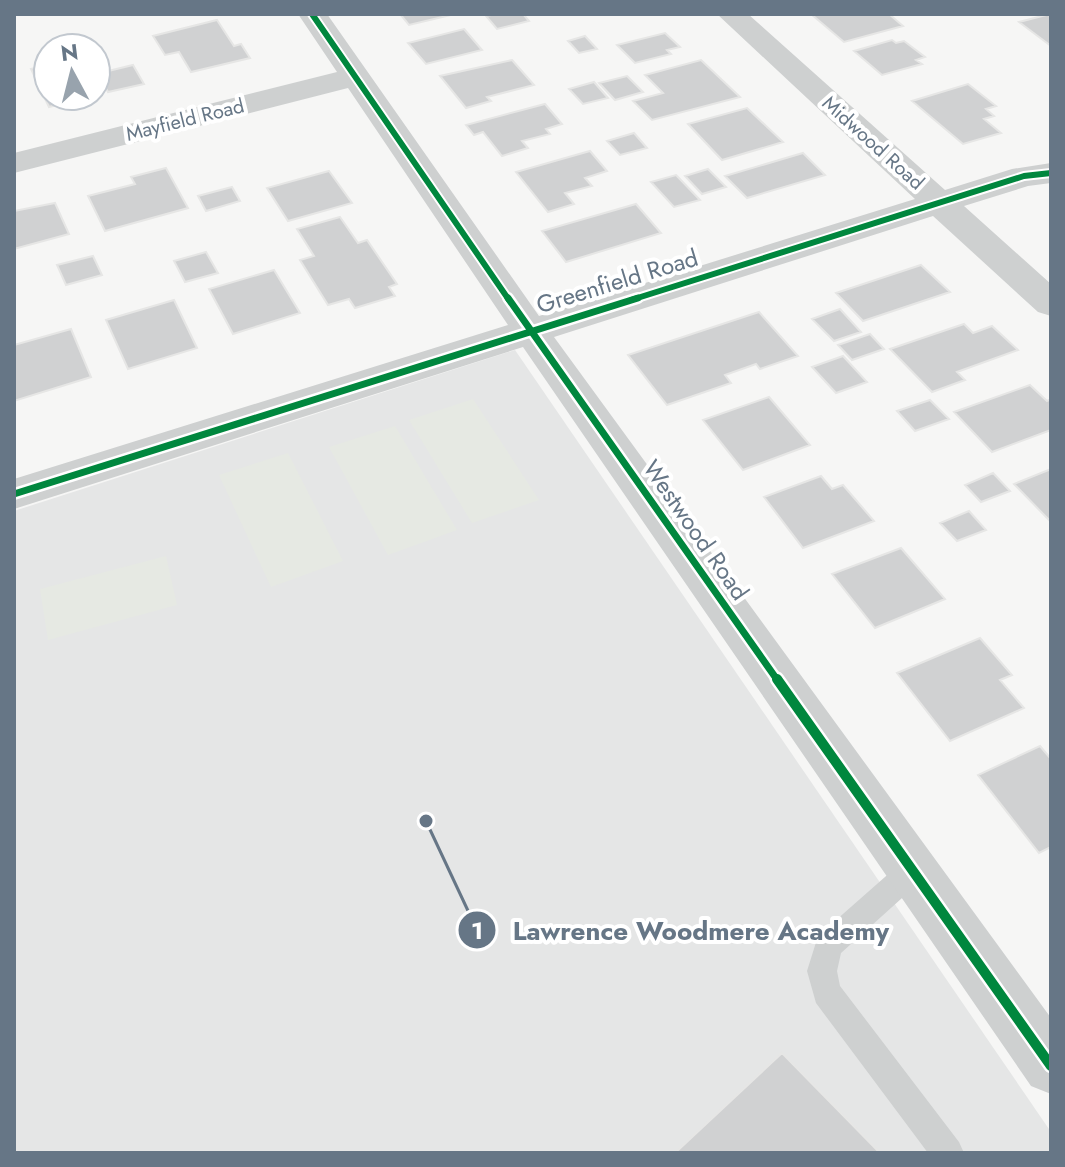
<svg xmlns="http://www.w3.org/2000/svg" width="1065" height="1167" viewBox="0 0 1065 1167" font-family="Jost,sans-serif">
<rect width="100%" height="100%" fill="#f6f6f5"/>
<path fill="#e5e6e6" d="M 515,350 L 1051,1132 L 1051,1153 L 14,1153 L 14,511 Z"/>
<path fill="#e6e9e3" d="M 473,399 L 539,500 L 472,523 L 409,420 Z
M 395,426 L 457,530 L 388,555 L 329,447 Z
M 288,453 L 343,561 L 271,587 L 219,475 Z
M 166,556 L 177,605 L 48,640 L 40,589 Z"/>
<path fill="#d0d1d2" stroke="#e6e6e5" stroke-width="2" d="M 400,14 L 455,14 L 409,25 Z
M 496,14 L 523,14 L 529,21 L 497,29 L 486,16 Z
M 811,14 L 889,14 L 903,26 L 844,42 Z
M 1051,14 L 1051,46 L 1019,22 L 1050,14 Z
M 217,20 L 234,46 L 241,44 L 250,58 L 191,72 L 179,52 L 165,55 L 153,36 Z
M 464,29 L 482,50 L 426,64 L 408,43 Z
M 665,33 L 680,47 L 667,50 L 671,54 L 635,63 L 617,45 Z
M 585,36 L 597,49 L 579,53 L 568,41 Z
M 892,40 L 896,43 L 904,41 L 925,57 L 916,60 L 922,64 L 882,75 L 854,51 Z
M 512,60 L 534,85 L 487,97 L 491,101 L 466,108 L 440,76 Z
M 701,60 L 740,97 L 652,120 L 633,101 L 663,93 L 645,75 Z
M 48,65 L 48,96 L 87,97 L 49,107 L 31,69 Z
M 96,65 L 100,73 L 133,65 L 144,84 L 108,92 L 103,83 L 96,85 Z
M 627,76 L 643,92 L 615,100 L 599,83 Z
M 594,82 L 608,98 L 583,104 L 569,89 Z
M 968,84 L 996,106 L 986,109 L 994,116 L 984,119 L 1001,133 L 963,144 L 912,101 Z
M 545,104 L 562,124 L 546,129 L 550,134 L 522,141 L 528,148 L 502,156 L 483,132 L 474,135 L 466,125 Z
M 747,108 L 783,142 L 722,160 L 688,124 Z
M 634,133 L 647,148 L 620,155 L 607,141 Z
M 590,151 L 607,171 L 585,178 L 592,186 L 565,193 L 574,204 L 548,212 L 516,172 Z
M 803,153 L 825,175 L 747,198 L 725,176 Z
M 166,168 L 188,208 L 105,231 L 88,196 L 135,184 L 131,177 Z
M 708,169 L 726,187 L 702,194 L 685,176 Z
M 329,171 L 352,203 L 288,221 L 267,188 Z
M 676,175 L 700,200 L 674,207 L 651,182 Z
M 232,187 L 240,201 L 206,211 L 198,196 Z
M 55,203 L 69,234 L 14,249 L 14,211 Z
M 636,204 L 661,233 L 566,262 L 542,231 Z
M 340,217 L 358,243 L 367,240 L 397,284 L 389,287 L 395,296 L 355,308 L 349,299 L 328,305 L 300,260 L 314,256 L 297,229 Z
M 206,252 L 218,273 L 185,282 L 174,261 Z
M 93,256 L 102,275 L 66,285 L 57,265 Z
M 921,265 L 950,292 L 863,321 L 836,293 Z
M 274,270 L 300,313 L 233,334 L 209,289 Z
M 174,300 L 197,348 L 128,369 L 106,320 Z
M 840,309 L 861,332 L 834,341 L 812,319 Z
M 759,312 L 798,356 L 760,369 L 756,364 L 725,375 L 731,383 L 667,405 L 628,355 Z
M 964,324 L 973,333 L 992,326 L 1018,350 L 957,372 L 965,380 L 932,392 L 890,349 Z
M 71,329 L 91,377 L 14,401 L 14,345 Z
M 870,334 L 884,349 L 852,360 L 838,345 Z
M 843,356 L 867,382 L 836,393 L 812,367 Z
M 1030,385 L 1047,401 L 1051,399 L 1051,430 L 992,452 L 954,412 Z
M 769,397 L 810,445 L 743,470 L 703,420 Z
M 930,400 L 949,419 L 915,431 L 897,411 Z
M 1051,469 L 1051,522 L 1014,484 Z
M 993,473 L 1010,491 L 981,502 L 965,485 Z
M 821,476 L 832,489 L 843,485 L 874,521 L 803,548 L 764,497 Z
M 969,511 L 986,530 L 957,541 L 940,523 Z
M 901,548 L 945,599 L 875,628 L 832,574 Z
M 980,638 L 1012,675 L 1000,680 L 1024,708 L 950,741 L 897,673 Z
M 1040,746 L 1051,759 L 1051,847 L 1039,853 L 978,775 Z
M 782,1053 L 880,1153 L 675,1153 Z"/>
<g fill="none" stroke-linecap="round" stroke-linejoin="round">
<path fill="#ced0d0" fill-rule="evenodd" d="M 912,858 L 922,862 L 926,871 L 922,880 L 841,953 L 837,971 L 840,986 L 959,1142 L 964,1153 L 928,1153 L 816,1003 L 807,971 L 818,936 L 902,862 Z"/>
<path fill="#ced0d0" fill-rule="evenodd" d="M 298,14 L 327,14 L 539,316 L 915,199 L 717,14 L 748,14 L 945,190 L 1012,169 L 1051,163 L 1051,183 L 1028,186 L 964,206 L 1051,284 L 1051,316 L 1038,312 L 933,216 L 554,337 L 1051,1018 L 1051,1094 L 1031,1086 L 523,347 L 14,509 L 14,479 L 508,325 L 348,88 L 14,173 L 14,153 L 337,72 Z"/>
<defs>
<path id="cycleway-far2" d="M 312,14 L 509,300
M 631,300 L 1024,176 L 1051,173"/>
<path id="cycleway-far1" d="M 508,298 L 778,681
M 14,494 L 638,298"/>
<path id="cycleway" d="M 777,679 L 1051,1066"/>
</defs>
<use href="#cycleway-far2" stroke="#fff" stroke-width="10"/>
<use href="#cycleway-far1" stroke="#fff" stroke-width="12"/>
<use href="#cycleway" stroke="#fff" stroke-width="15"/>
<use href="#cycleway-far2" stroke="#00873e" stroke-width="6"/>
<use href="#cycleway-far1" stroke="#00873e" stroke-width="7"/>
<use href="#cycleway" stroke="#00873e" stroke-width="10"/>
</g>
<g text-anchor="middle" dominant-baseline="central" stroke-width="8" stroke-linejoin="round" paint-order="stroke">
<g font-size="20" fill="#667686" stroke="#fff">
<text transform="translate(185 120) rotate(-14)">Mayfield Road</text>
<text transform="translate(873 143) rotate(42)">Midwood Road</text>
</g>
<g font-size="24" fill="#667686" stroke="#fff">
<text transform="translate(617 281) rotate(-17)">Greenfield Road</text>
<text transform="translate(696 530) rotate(55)">Westwood Road</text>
</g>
</g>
<path fill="none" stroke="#667686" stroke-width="3" d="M426 821L477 930"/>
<g fill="#667686" stroke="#fff" stroke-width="3">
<circle cx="426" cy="821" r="8"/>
<circle cx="477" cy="930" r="20"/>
</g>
<g font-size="24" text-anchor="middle" font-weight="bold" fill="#fff">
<text x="477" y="939">1</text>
</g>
<g font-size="26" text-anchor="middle" font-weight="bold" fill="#667686" stroke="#fff" stroke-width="8" stroke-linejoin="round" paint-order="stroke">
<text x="701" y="940">Lawrence Woodmere Academy</text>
</g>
<rect width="1065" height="1167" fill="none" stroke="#667686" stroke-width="32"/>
<g transform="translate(72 72) rotate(353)"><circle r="38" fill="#ffffff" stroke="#c2c8cf" stroke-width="2"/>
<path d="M0-6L14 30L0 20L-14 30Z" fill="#98a3ad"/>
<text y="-12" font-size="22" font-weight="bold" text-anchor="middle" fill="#667686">N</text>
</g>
</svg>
